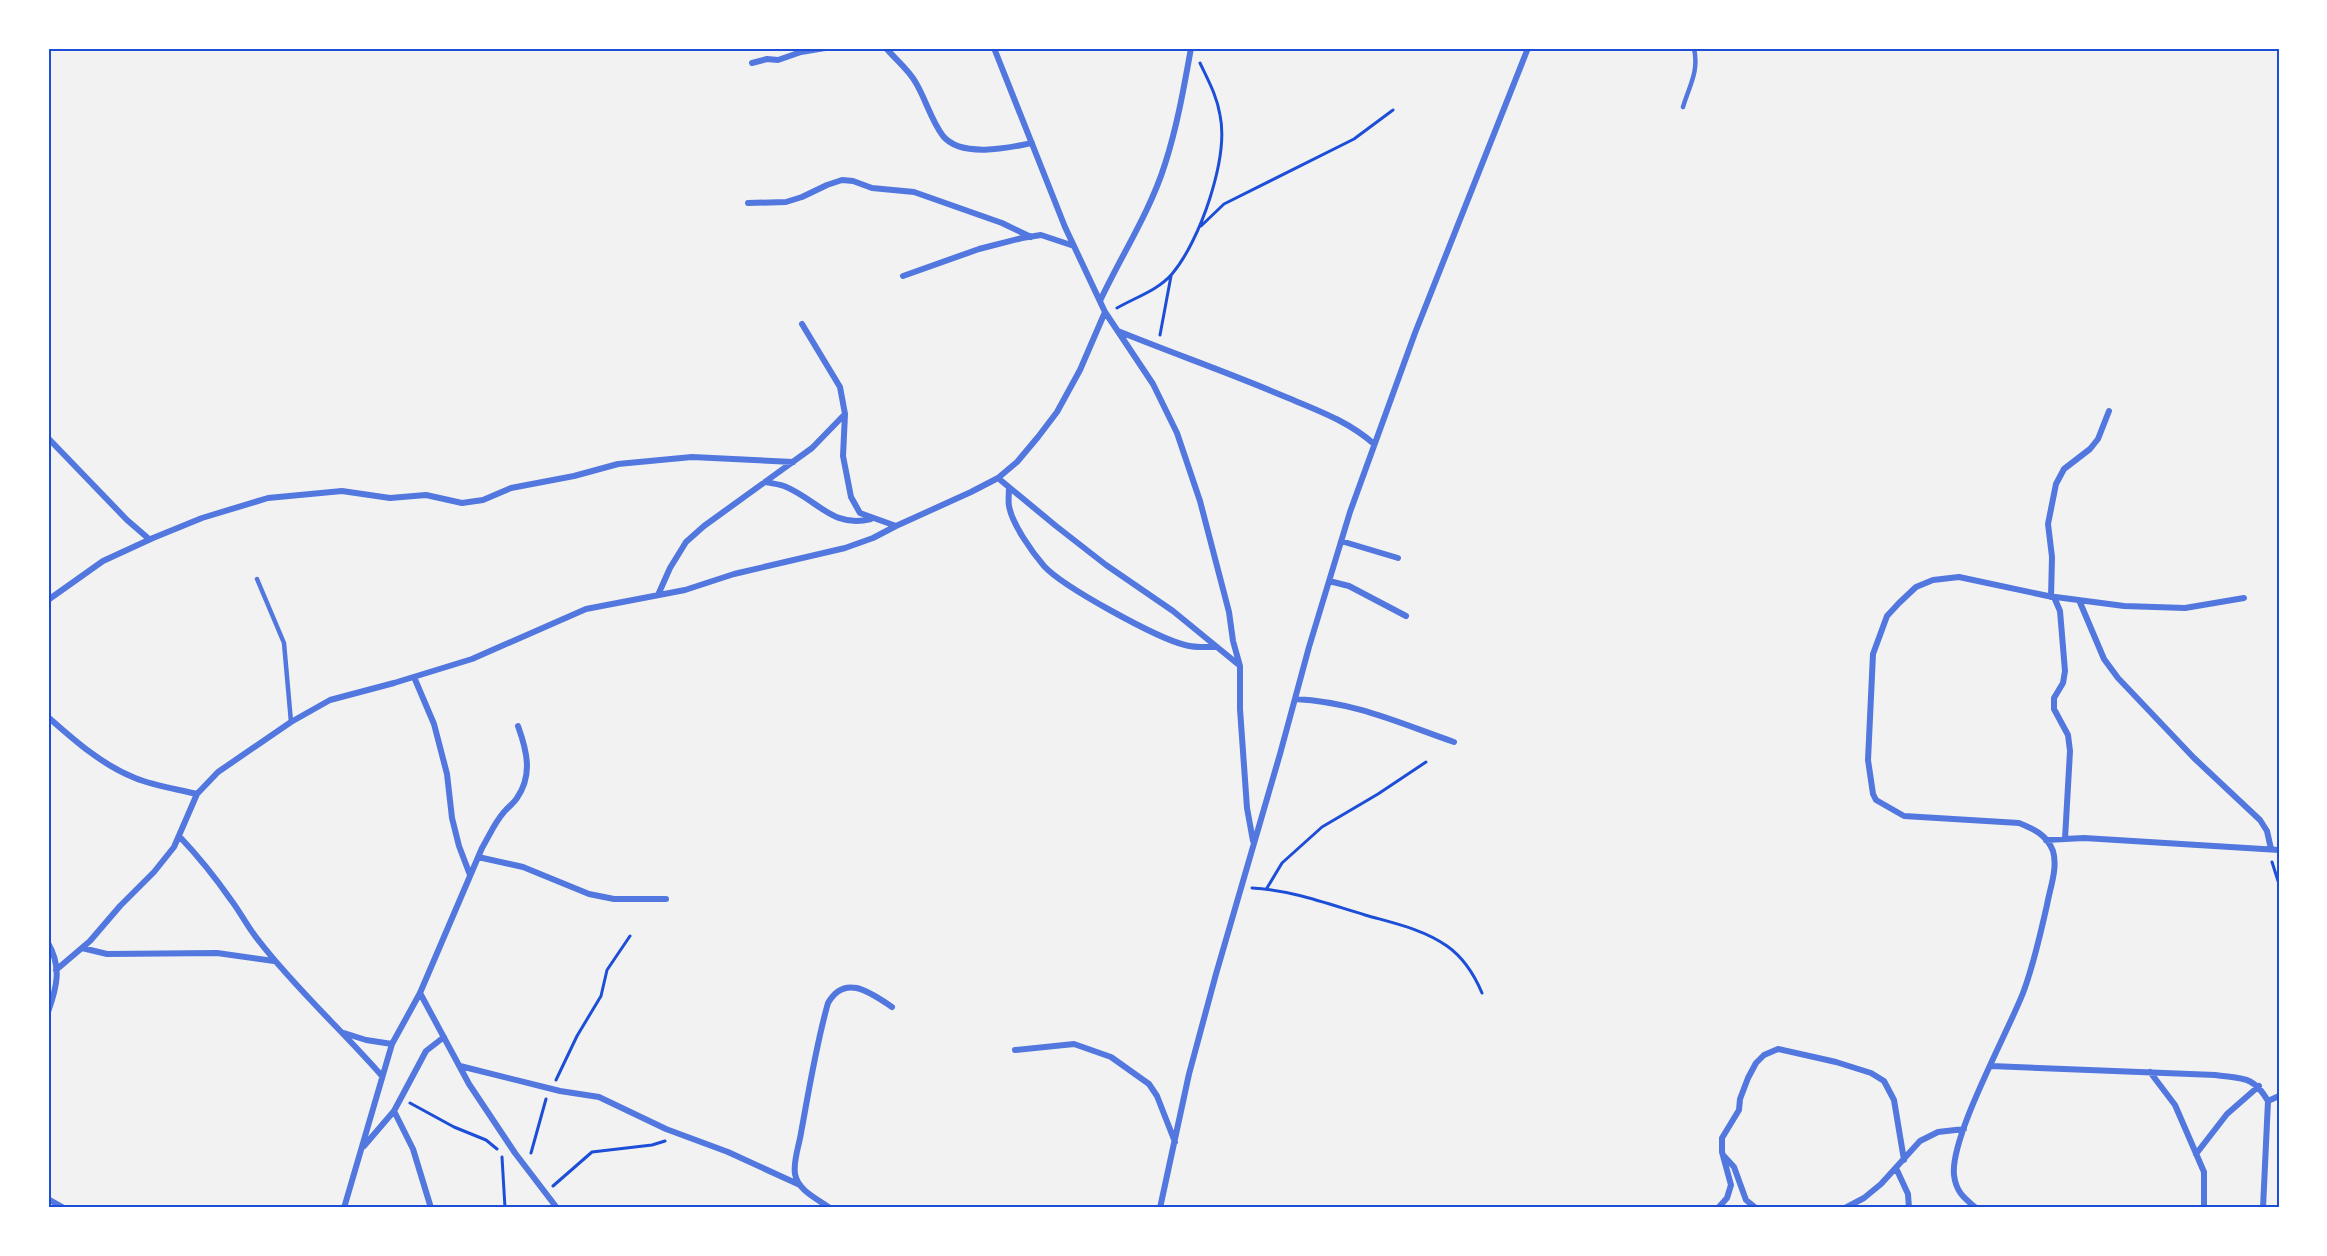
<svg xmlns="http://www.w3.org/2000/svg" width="2327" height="1256" viewBox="0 0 2327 1256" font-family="Karla,sans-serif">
<rect width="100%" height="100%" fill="#f2f2f2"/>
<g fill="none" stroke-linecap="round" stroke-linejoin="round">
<path stroke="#1d4ed8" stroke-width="3" d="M 1201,226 L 1224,204 L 1354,139 L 1393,110
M 1117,308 C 1136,297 1157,291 1172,274 C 1200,241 1229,158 1220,115 C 1217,96 1208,80 1200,63
M 1160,335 L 1171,276
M 2272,862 L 2279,884
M 1252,888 C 1291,890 1328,904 1365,915 C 1393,923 1423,929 1447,946 C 1464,958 1474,974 1482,993
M 1267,888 L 1282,863 L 1322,827 L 1378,794 L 1426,762
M 556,1080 L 577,1036 L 601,996 L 607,970 L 630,936
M 410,1103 L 454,1127 L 486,1140 L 497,1149
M 531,1153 L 546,1099
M 502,1157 L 505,1208
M 553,1186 L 592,1152 L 652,1145 L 665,1141"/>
<path stroke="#5277de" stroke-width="4.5" d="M 1683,107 C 1690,84 1699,72 1694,48
M 257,579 L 284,643 L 291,722"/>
<path stroke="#5277de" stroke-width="6" d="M 886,48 C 895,59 909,70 916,83 C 926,100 931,120 943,136 C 961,158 1008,148 1032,143
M 994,48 L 1065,227 L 1105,312 L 1153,384 L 1177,433 L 1200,501 L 1229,612 L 1233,641 L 1240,666 L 1240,709 L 1247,808 L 1253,841
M 752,63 L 767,59 L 778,60 L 801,52 L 825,48
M 748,203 L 786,202 L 802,197 L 827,185 L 842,180 L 853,181 L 872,188 L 914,192 L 1002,223 L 1031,237
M 903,276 L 979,249 L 1022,238 L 1041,235 L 1074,246
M 1100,301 C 1121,256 1150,212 1165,164 C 1177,127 1184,87 1191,48
M 802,324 L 840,387 L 845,414 L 843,456 L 851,497 L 860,513 L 896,526
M 1118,331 C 1172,353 1227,372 1281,395 C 1314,409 1347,420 1374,444
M 48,438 L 127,520 L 149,539
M 998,478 L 1056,526 L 1106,565 L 1173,611 L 1239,665
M 765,482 C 771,483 778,484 784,486 C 817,499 832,529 871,519
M 1009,488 C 1009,493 1008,501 1009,506 C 1012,524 1032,552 1044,566 C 1063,587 1157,638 1185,645 C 1196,648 1206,647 1217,647
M 1341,541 L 1398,558
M 1329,581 L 1349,586 L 1406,616
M 658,595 L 670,568 L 686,542 L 704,526 L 812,448 L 845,414
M 2051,597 L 2052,557 L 2048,524 L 2056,484 L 2064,469 L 2090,449 L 2098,439 L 2109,411
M 2054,597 L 2060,611 L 2065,671 L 2063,683 L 2054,698 L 2054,709 L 2068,735 L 2070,751 L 2065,839
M 48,600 L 103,561 L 153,538 L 202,518 L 268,498 L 342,491 L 390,498 L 426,495 L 462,503 L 483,500 L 511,488 L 574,476 L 618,464 L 692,457 L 793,462
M 2079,600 L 2104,659 L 2118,678 L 2194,758 L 2260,820 L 2267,831 L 2271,849
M 414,677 L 434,724 L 447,774 L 452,818 L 459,846 L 470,875
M 1295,699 C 1355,702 1399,723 1454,742
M 48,717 C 74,740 102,765 135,778 C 154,786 177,789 197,794
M 179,836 C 198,856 215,877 231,900 C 241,913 248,928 259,941 C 296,989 342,1030 382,1076
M 2046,840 L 2084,838 L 2279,850
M 478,857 L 523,867 L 589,894 L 614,899 L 666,899
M 48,943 C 62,967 57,987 48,1012
M 82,948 L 107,954 L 217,953 L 274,961
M 56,970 L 90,941 L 120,906 L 154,872 L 174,847 L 197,794 L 218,772 L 291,722 L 330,700 L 394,683 L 472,659 L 586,609 L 685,590 L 734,574 L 845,548 L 873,538 L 896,526 L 971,492 L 998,478 L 1017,462 L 1038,437 L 1057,412 L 1080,370 L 1105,312
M 420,993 L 469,1084 L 515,1153 L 557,1208
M 344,1033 L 366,1040 L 392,1044
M 1015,1050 L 1074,1044 L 1111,1057 L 1149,1084 L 1157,1096 L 1175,1142
M 460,1066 L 560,1091 L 599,1097 L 666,1129 L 728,1152 L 800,1185
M 1991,1066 L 2215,1075 C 2242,1079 2253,1075 2268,1101 L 2263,1208
M 2150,1072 L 2175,1105 L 2204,1172 L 2204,1208
M 2268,1101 L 2279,1096
M 394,1111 L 413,1149 L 431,1208
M 364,1146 L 394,1111 L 426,1051 L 444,1037
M 2196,1154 L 2227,1114 L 2259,1086
M 1723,1155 L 1734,1167 L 1746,1200 L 1756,1208
M 1896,1168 L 1908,1194 L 1909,1208
M 48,1199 L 64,1208
M 344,1208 L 392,1044 L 420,993 L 482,848 C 489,836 495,822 504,812 C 508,807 514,803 517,798 C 533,775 527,751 518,726
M 830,1208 C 818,1199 798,1191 795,1174 C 793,1161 799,1146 801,1133 C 809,1090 816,1045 828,1003 C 845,973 871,993 892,1007
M 1160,1208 L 1189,1074 L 1216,974 L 1280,754 L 1309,647 L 1350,512 L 1415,333 L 1528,48
M 1718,1208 L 1727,1198 L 1731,1185 L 1722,1152 L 1722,1138 L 1739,1110 L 1740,1099 L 1748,1078 L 1756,1063 L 1764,1055 L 1778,1049 L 1836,1062 L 1871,1073 L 1884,1081 L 1894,1100 L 1904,1160
M 1845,1208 L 1864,1198 L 1881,1184 L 1920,1141 L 1938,1132 L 1964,1129
M 1976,1208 C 1964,1198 1956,1192 1954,1175 C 1950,1137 2007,1034 2023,993 C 2034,964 2040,935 2047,905 C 2050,888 2058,868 2053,851 C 2047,835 2034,829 2019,823 L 1904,816 L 1876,800 L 1873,794 L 1868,760 L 1873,654 L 1887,616 L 1899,603 L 1916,587 L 1933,580 L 1959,577 L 2048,596 L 2124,606 L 2185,608 L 2244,598"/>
</g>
<rect width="2327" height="1256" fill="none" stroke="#ffffff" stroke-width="99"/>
<rect x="50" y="50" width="2228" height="1156" fill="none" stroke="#1d4ed8" stroke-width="2"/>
</svg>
